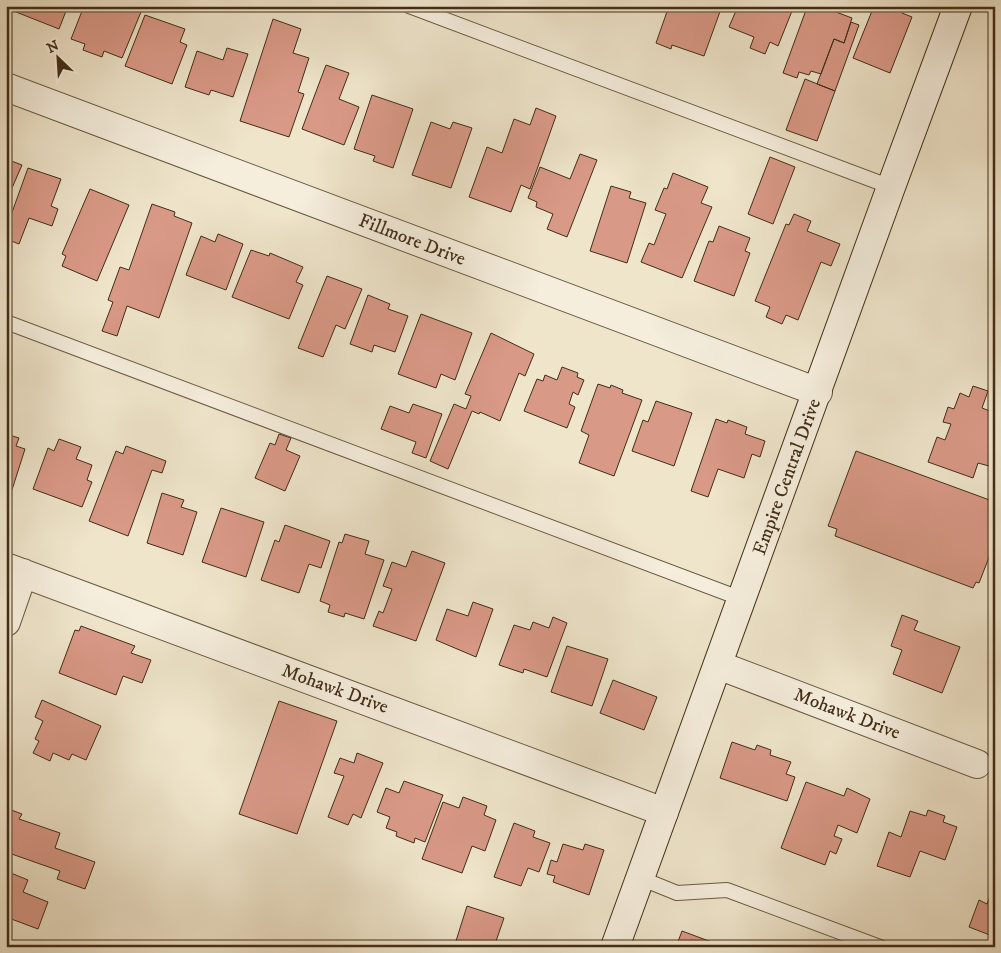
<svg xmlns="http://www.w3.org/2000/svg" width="1001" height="953" viewBox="0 0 1001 953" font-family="'IM FELL DW Pica',serif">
<rect width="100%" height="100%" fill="#efe5cb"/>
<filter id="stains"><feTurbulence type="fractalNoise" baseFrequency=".004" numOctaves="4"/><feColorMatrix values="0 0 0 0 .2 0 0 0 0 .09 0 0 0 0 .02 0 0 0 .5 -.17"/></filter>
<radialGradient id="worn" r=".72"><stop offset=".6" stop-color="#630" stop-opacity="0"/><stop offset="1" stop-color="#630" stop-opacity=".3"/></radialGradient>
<path fill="#d99987" stroke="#422d17" d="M 18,6 L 68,6 L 59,29 L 16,12 Z
M 84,6 L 91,8 L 91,6 L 127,6 L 141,12 L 122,58 L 104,51 L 102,57 L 83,50 L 85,44 L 71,39 Z
M 669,6 L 722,6 L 704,56 L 672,45 L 671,49 L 656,43 Z
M 738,6 L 758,6 L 767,10 L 768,6 L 794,6 L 778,46 L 770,42 L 765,54 L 750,48 L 754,37 L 729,27 Z
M 814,6 L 838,6 L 836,12 L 852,18 L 844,43 L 834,39 L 821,74 L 811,71 L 809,75 L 799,72 L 797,78 L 783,73 L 806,10 L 812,12 Z
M 874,6 L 904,6 L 902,13 L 912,17 L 890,73 L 853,58 Z
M 145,15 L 185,29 L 180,42 L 187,45 L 172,84 L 125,66 Z
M 273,19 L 301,29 L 293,53 L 309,58 L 298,92 L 304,94 L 289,137 L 240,121 Z
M 851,22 L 859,25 L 835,91 L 817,84 L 834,39 L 844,43 Z
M 227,48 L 248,54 L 233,97 L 211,90 L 209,95 L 185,87 L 197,51 L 223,60 Z
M 326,65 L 349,73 L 339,99 L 359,107 L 344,145 L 302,129 Z
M 805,79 L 835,91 L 817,141 L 786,130 Z
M 372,95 L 413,109 L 393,168 L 373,161 L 375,156 L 354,149 Z
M 536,108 L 556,116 L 530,189 L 521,185 L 511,212 L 469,197 L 487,147 L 502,153 L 514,119 L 530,125 Z
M 431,122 L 450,129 L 453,122 L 472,128 L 451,188 L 412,175 Z
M 580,154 L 597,160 L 567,237 L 547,229 L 553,214 L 536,207 L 537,202 L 528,198 L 540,167 L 570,179 Z
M 770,157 L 795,167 L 773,224 L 748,214 Z
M 6,159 L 22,165 L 12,188 L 6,186 Z
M 28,168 L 61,179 L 51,206 L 58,209 L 52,226 L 29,218 L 19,244 L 6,239 L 6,229 Z
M 673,173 L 708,187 L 701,203 L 712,207 L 682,278 L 641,262 L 649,243 L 654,245 L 666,214 L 655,210 L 664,188 L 667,189 Z
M 611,186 L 631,192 L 629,198 L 646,203 L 627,263 L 590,251 Z
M 90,189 L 129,205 L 97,281 L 62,266 L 66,256 L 62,254 Z
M 152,204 L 175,212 L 174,216 L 192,223 L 159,318 L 127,306 L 117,336 L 102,331 L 113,302 L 108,300 L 120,267 L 129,270 Z
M 794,214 L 811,221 L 807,231 L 840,244 L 831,266 L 821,262 L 798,320 L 786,315 L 782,324 L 766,317 L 770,307 L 755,301 L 786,224 L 789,225 Z
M 719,226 L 750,238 L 745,251 L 750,253 L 734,296 L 694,281 L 709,241 L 713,242 Z
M 218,234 L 243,244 L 226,290 L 186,275 L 201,236 L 215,242 Z
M 251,250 L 269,256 L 270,253 L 303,267 L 296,282 L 303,285 L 289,319 L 232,297 Z
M 327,276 L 362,289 L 345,329 L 336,325 L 323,357 L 298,348 Z
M 368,295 L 390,304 L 388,309 L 408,316 L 395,352 L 374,345 L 372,352 L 350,344 Z
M 421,314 L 472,333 L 455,380 L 441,374 L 436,388 L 398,374 Z
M 491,333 L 534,354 L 525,376 L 519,373 L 500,421 L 480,412 L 479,414 L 472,411 L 448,469 L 430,461 L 454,404 L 466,409 L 471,396 L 465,394 Z
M 562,367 L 578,373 L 577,377 L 584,380 L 578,395 L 573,392 L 569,404 L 575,407 L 567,428 L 524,411 L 537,379 L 543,381 L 545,375 L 557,380 Z
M 598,384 L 610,388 L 611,385 L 623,390 L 622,393 L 642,400 L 614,476 L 579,463 L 589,435 L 581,431 Z
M 973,386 L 988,391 L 982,408 L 995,413 L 995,422 L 990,433 L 995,434 L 995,450 L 989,466 L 978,463 L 973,478 L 928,462 L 937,437 L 945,440 L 951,424 L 943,422 L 948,407 L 954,409 L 960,393 L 969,397 Z
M 656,401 L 692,413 L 674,466 L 632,451 L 643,420 L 648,422 Z
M 413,404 L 442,414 L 426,458 L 412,453 L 416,442 L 381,429 L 390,406 L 409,413 Z
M 716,419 L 727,423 L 728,420 L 747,427 L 745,434 L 765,441 L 760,457 L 752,454 L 744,478 L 718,469 L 708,497 L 691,491 Z
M 6,434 L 19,438 L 16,446 L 25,449 L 11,493 L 6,492 Z
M 279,434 L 291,438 L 286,450 L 300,456 L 285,491 L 255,478 L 270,443 L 275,445 Z
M 59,439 L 81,447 L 76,459 L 92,465 L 87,480 L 92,482 L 82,507 L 33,489 L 48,448 L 54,451 Z
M 126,446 L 166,461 L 162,473 L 152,470 L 128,536 L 89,521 L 116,451 L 123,454 Z
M 856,451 L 995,502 L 995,542 L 979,583 L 976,582 L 973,588 L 835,536 L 837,529 L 828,526 Z
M 162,493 L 184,500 L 181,507 L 197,512 L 183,555 L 147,543 Z
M 221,508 L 264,522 L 246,577 L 202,562 Z
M 285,525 L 330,541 L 321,568 L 309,564 L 299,593 L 261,580 L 275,540 L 279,542 Z
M 345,534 L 369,541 L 365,554 L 384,560 L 364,619 L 345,613 L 344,617 L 328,612 L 330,605 L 320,601 L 339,542 L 342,543 Z
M 412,551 L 445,563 L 416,641 L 373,626 L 379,611 L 383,613 L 392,589 L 383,586 L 392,562 L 406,567 Z
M 473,602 L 493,609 L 476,657 L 436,640 L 447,609 L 468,616 Z
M 902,615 L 918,621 L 914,630 L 960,647 L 942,693 L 893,674 L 902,650 L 891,646 Z
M 553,617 L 567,623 L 547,677 L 524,669 L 523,673 L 499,665 L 514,625 L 530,630 L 533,622 L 549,628 Z
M 81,626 L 135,646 L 131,653 L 151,660 L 142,683 L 123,676 L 116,695 L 59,673 L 75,630 L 79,631 Z
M 567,646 L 608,659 L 592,706 L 551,692 Z
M 613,680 L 657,697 L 644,730 L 600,713 Z
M 42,700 L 101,726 L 86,760 L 72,754 L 69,760 L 53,753 L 50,761 L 33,753 L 39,741 L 35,739 L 43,721 L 35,717 Z
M 279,701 L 337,721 L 297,834 L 239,814 Z
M 732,742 L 755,750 L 757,745 L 771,750 L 770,755 L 791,762 L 786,774 L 795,777 L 787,801 L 720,778 Z
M 357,753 L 383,763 L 361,818 L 353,814 L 348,825 L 328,817 L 344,776 L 334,773 L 340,758 L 354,763 Z
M 404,781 L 443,795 L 425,842 L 415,838 L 414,843 L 396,836 L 397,832 L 386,828 L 390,817 L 377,812 L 386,788 L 399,793 Z
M 806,782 L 844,796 L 847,788 L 870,799 L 857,833 L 838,825 L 834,836 L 842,839 L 836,854 L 830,851 L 825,865 L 781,848 Z
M 463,797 L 487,806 L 484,815 L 496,820 L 485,851 L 472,846 L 462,873 L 422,859 L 443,802 L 459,808 Z
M 6,808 L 22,814 L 19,819 L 60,833 L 55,848 L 95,862 L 85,889 L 57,879 L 60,871 L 6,852 Z
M 928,810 L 945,816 L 943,822 L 957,827 L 945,860 L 920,851 L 910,877 L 877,866 L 889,832 L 901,837 L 910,811 L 926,816 Z
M 514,823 L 535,831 L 533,837 L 550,843 L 539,872 L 528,868 L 521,886 L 494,877 Z
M 563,844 L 583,850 L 585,844 L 604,850 L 589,895 L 553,882 L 555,876 L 547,874 L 551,860 L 557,862 Z
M 6,871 L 28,880 L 23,892 L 48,902 L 38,929 L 6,917 Z
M 995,883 L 995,937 L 969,927 L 979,900 L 987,904 Z
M 467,906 L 504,918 L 494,947 L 473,947 L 456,941 Z
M 682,931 L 725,947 L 676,947 Z"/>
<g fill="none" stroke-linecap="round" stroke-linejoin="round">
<defs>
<path id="lane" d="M 409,6 L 891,187
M 6,322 L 742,599
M 640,878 L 677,893 L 727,890 L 880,947"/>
<path id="street" d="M 6,87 L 818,392
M 6,567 L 664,812
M 6,622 L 23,573
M 718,665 L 977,764"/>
<path id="secondary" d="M 615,947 L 891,187 L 958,6"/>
</defs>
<use href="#lane" stroke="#6d5b44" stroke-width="16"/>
<use href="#street" stroke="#6d5b44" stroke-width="30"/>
<use href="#secondary" stroke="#422d17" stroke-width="30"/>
<use href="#lane" stroke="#f5eedd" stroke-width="14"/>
<use href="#street" stroke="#f5eedd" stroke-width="28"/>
<use href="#secondary" stroke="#f5eedd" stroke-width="28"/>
</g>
<g text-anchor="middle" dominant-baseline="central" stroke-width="4" stroke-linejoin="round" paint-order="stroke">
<g font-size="19" fill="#422d17" stroke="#f5eedd">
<text transform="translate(412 240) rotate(21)">Fillmore Drive</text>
<text transform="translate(787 477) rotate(-70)">Empire Central Drive</text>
<text transform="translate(335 689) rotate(20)">Mohawk Drive</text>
<text transform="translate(847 714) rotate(21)">Mohawk Drive</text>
</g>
</g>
<rect width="1001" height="953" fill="none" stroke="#efe5cb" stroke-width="25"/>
<rect x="8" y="8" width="986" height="938" fill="none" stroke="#422d17" stroke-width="2.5"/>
<rect x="12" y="12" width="976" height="928" fill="none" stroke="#422d17"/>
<g transform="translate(58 58) rotate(335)" stroke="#f5eedd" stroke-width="4" paint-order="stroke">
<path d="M0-4L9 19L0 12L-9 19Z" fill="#422d17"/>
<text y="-8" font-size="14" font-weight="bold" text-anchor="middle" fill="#422d17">N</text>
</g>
<rect width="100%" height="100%" filter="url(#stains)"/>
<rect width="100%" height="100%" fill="url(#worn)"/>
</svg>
